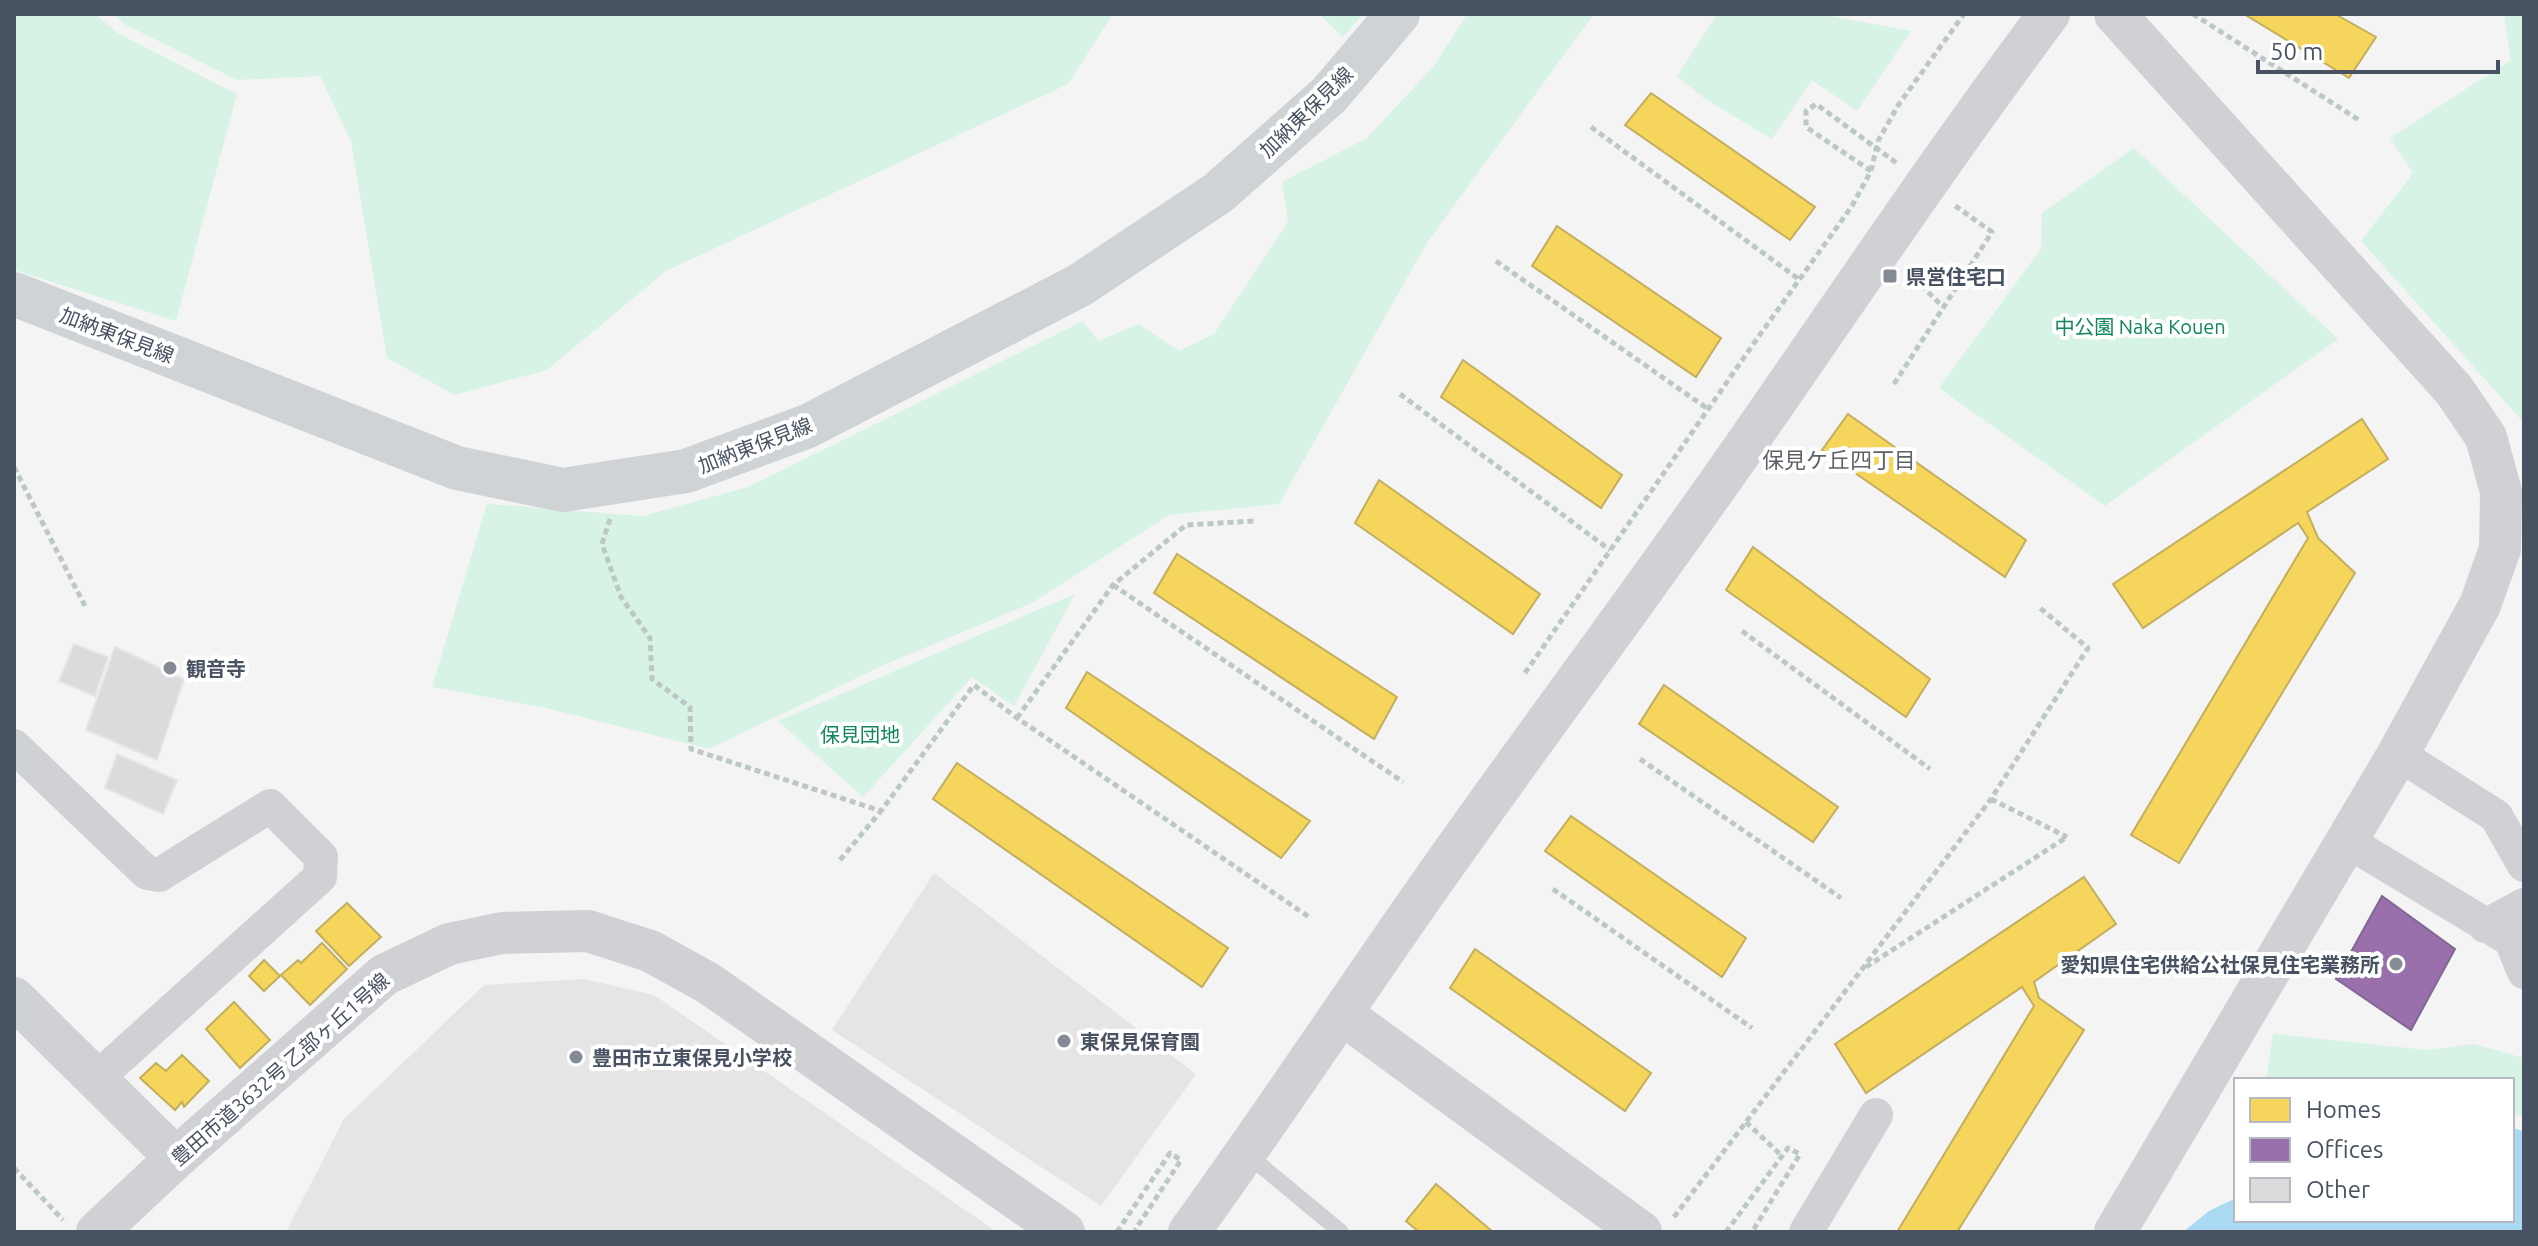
<svg xmlns="http://www.w3.org/2000/svg" width="2538" height="1246" viewBox="0 0 2538 1246" font-family="Ubuntu,'Noto Sans JP',sans-serif">
<rect width="100%" height="100%" fill="#f4f4f4"/>
<path fill="#e5e5e6" d="M 934,873 L 1196,1074 L 1101,1206 L 832,1030 Z
M 584,979 L 654,995 L 997,1232 L 286,1232 L 344,1119 L 484,985 Z"/>
<path fill="#d7f3e6" d="M 14,14 L 95,14 L 119,34 L 237,94 L 176,321 L 14,270 Z
M 113,14 L 1113,14 L 1068,84 L 666,271 L 547,370 L 455,395 L 387,358 L 351,141 L 320,76 L 237,80 L 126,25 Z
M 1319,14 L 1363,14 L 1343,37 Z
M 1467,14 L 1594,14 L 1428,241 L 1279,504 L 1169,515 L 1032,603 L 884,665 L 709,749 L 546,708 L 432,687 L 487,504 L 643,516 L 748,487 L 1083,321 L 1098,341 L 1139,324 L 1179,351 L 1214,334 L 1288,222 L 1282,182 L 1367,138 L 1434,66 Z
M 1717,14 L 1820,14 L 1911,31 L 1857,111 L 1812,80 L 1772,139 L 1705,99 L 1677,76 Z
M 2507,14 L 2524,14 L 2524,423 L 2361,241 L 2413,173 L 2390,138 L 2511,60 L 2504,16 Z
M 2134,148 L 2338,339 L 2105,506 L 1939,388 L 2041,249 L 2042,213 Z
M 1075,594 L 1014,706 L 972,677 L 863,797 L 778,721 Z
M 2273,1034 L 2427,1050 L 2474,1044 L 2524,1058 L 2524,1117 L 2512,1114 L 2512,1080 L 2266,1080 Z"/>
<path fill="#aadaf3" d="M 2512,1128 L 2524,1131 L 2524,1232 L 2183,1232 L 2209,1211 L 2236,1198 L 2236,1220 L 2512,1220 Z"/>
<path fill="#f6d55c" stroke="#c2ae5e" stroke-width="2" d="M 2244,14 L 2335,14 L 2376,37 L 2349,78 Z
M 1651,93 L 1815,207 L 1790,240 L 1625,125 Z
M 1557,226 L 1721,338 L 1696,377 L 1532,266 Z
M 1463,360 L 1622,475 L 1601,508 L 1441,397 Z
M 1848,414 L 2026,540 L 2005,577 L 1822,450 Z
M 2362,419 L 2388,459 L 2307,512 L 2318,538 L 2355,573 L 2179,863 L 2131,835 L 2308,538 L 2298,523 L 2143,628 L 2113,584 Z
M 1379,480 L 1540,594 L 1513,634 L 1355,523 Z
M 1753,547 L 1930,679 L 1906,717 L 1726,590 Z
M 1177,554 L 1397,697 L 1374,739 L 1154,593 Z
M 1087,672 L 1310,821 L 1281,858 L 1066,708 Z
M 1664,685 L 1838,807 L 1813,842 L 1639,724 Z
M 957,763 L 1228,948 L 1202,987 L 933,799 Z
M 1571,816 L 1746,938 L 1722,977 L 1545,851 Z
M 2084,877 L 2116,924 L 2034,982 L 2039,998 L 2084,1030 L 1957,1232 L 1897,1232 L 2034,1006 L 2022,987 L 1866,1093 L 1835,1044 Z
M 347,903 L 381,937 L 349,966 L 316,931 Z
M 322,943 L 347,969 L 310,1005 L 281,975 L 298,960 L 301,963 Z
M 1475,949 L 1651,1073 L 1625,1111 L 1450,988 Z
M 264,960 L 280,976 L 264,991 L 249,976 Z
M 234,1002 L 270,1040 L 240,1068 L 206,1029 Z
M 182,1055 L 209,1081 L 184,1107 L 182,1102 L 175,1110 L 140,1078 L 156,1063 L 166,1071 Z
M 1436,1184 L 1493,1232 L 1419,1232 L 1406,1221 Z"/>
<path fill="#9970ab" stroke="#816795" stroke-width="2" d="M 2382,896 L 2455,949 L 2411,1030 L 2336,979 Z"/>
<path fill="#dbdbde" stroke="#e5e5e6" stroke-width="2" d="M 74,644 L 108,657 L 95,696 L 59,681 Z
M 115,647 L 184,679 L 157,760 L 86,730 Z
M 117,754 L 177,780 L 163,814 L 105,788 Z"/>
<g fill="none" stroke-linecap="round" stroke-linejoin="round">
<path stroke="#bcc8c6" stroke-width="5" stroke-dasharray="6 4" stroke-linecap="butt" d="M 2193,14 L 2359,120
M 1591,127 L 1800,280
M 1871,171 L 1806,127 L 1806,111 L 1816,104 L 1898,164
M 1496,261 L 1708,409
M 1907,271 L 1943,307
M 1894,384 L 1992,232 L 1954,205
M 1400,394 L 1610,550
M 14,467 L 85,606
M 610,519 L 602,544 L 621,597 L 650,638 L 652,679 L 690,707 L 691,749 L 881,811 L 974,685 L 1017,718 L 1309,917
M 1113,585 L 1403,782
M 1742,631 L 1930,769
M 1525,673 L 1759,336 L 1852,206 L 1871,171 L 1878,141 L 1899,104 L 1964,14
M 1017,718 L 1113,585 L 1186,525 L 1254,521
M 1640,759 L 1841,898
M 1991,799 L 2067,837
M 840,860 L 881,811
M 1553,889 L 1752,1028
M 1866,967 L 2067,837
M 1746,1122 L 1782,1156
M 14,1168 L 63,1220
M 1674,1217 L 1991,799 L 2088,648 L 2040,608
M 1117,1232 L 1170,1153 L 1181,1160 L 1135,1230
M 1726,1232 L 1788,1148 L 1800,1154 L 1752,1232"/>
<path stroke="#cfd1d5" stroke-width="16" d="M 1247,1154 L 1341,1232"/>
<path stroke="#cfd1d5" stroke-width="34" d="M 14,746 L 147,873 L 159,875 L 270,806 L 321,857 L 320,877 L 96,1079
M 2398,754 L 2496,816 L 2524,865
M 2347,841 L 2511,940 L 2524,972
M 2485,926 L 2524,905
M 1806,1232 L 1876,1115"/>
<path stroke="#cfd1d5" stroke-width="42" d="M 2115,14 L 2454,390 L 2486,437 L 2501,492 L 2500,549 L 2480,605 L 2398,754 L 2115,1232
M 14,998 L 176,1158
M 1342,1014 L 1641,1232
M 97,1232 L 176,1158 L 384,975 L 449,944 L 502,933 L 588,931 L 650,951 L 708,983 L 1064,1232
M 1189,1232 C 1271,1119 1348,1002 1428,888 C 1533,738 1643,593 1747,443 C 1847,299 1944,154 2049,14"/>
<path stroke="#d0d3d6" stroke-width="44" d="M 14,294 L 457,468 L 563,490 L 686,471 L 808,426 L 1080,285 L 1218,193 L 1329,95 L 1398,14"/>
</g>
<g fill="#848b95" stroke="#fff" stroke-width="3">
<rect x="1882" y="268" width="16" height="16" rx="4"/>
<circle cx="170" cy="668" r="8"/>
<circle cx="2396" cy="964" r="8"/>
<circle cx="1064" cy="1041" r="8"/>
<circle cx="576" cy="1057" r="8"/>
</g>
<g text-anchor="middle" dominant-baseline="central" stroke-width="8" stroke-linejoin="round" paint-order="stroke">
<g font-size="20" fill="#485262" stroke="#fff">
<text transform="translate(1306 112) rotate(-44)">加納東保見線</text>
<text transform="translate(117 335) rotate(21)">加納東保見線</text>
<text transform="translate(755 445) rotate(-21)">加納東保見線</text>
<text transform="translate(280 1069) rotate(-41)">豊田市道3632号 乙部ヶ丘1号線</text>
</g>
<g font-size="20" font-weight="bold" fill="#485262" stroke="#fff" text-anchor="start">
<text x="1906" y="276">県営住宅口</text>
<text x="186" y="668">観音寺</text>
<text x="2380" y="964" text-anchor="end">愛知県住宅供給公社保見住宅業務所</text>
<text x="1080" y="1041">東保見保育園</text>
<text x="592" y="1057">豊田市立東保見小学校</text>
</g>
<g font-size="20" fill="#11865b" stroke="#fff">
<text x="2140" y="326">中公園 Naka Kouen</text>
<text x="860" y="734">保見団地</text>
</g>
<g font-size="22" fill="#5e6168" stroke="#fff">
<text x="1839" y="459">保見ケ丘四丁目</text>
</g>
</g>
<rect width="2538" height="1246" fill="none" stroke="#485262" stroke-width="32"/>
<rect x="2234" y="1078" width="280" height="144" fill="#ffffff" stroke="#b6bac0" stroke-width="2"/>
<rect x="2250" y="1098" width="40" height="24" fill="#f6d55c" stroke="#b6bac0" stroke-width="2"/>
<text x="2306" y="1118" font-size="24" fill="#485262">Homes</text>
<rect x="2250" y="1138" width="40" height="24" fill="#9970ab" stroke="#b6bac0" stroke-width="2"/>
<text x="2306" y="1158" font-size="24" fill="#485262">Offices</text>
<rect x="2250" y="1178" width="40" height="24" fill="#dbdbde" stroke="#b6bac0" stroke-width="2"/>
<text x="2306" y="1198" font-size="24" fill="#485262">Other</text>
<path d="M2258 60v12h240v-12" fill="none" stroke="#485262" stroke-width="4"/>
<text x="2270" y="60" font-size="24" fill="#485262" stroke="#ffffff" stroke-width="6" paint-order="stroke">50 m</text>
</svg>
